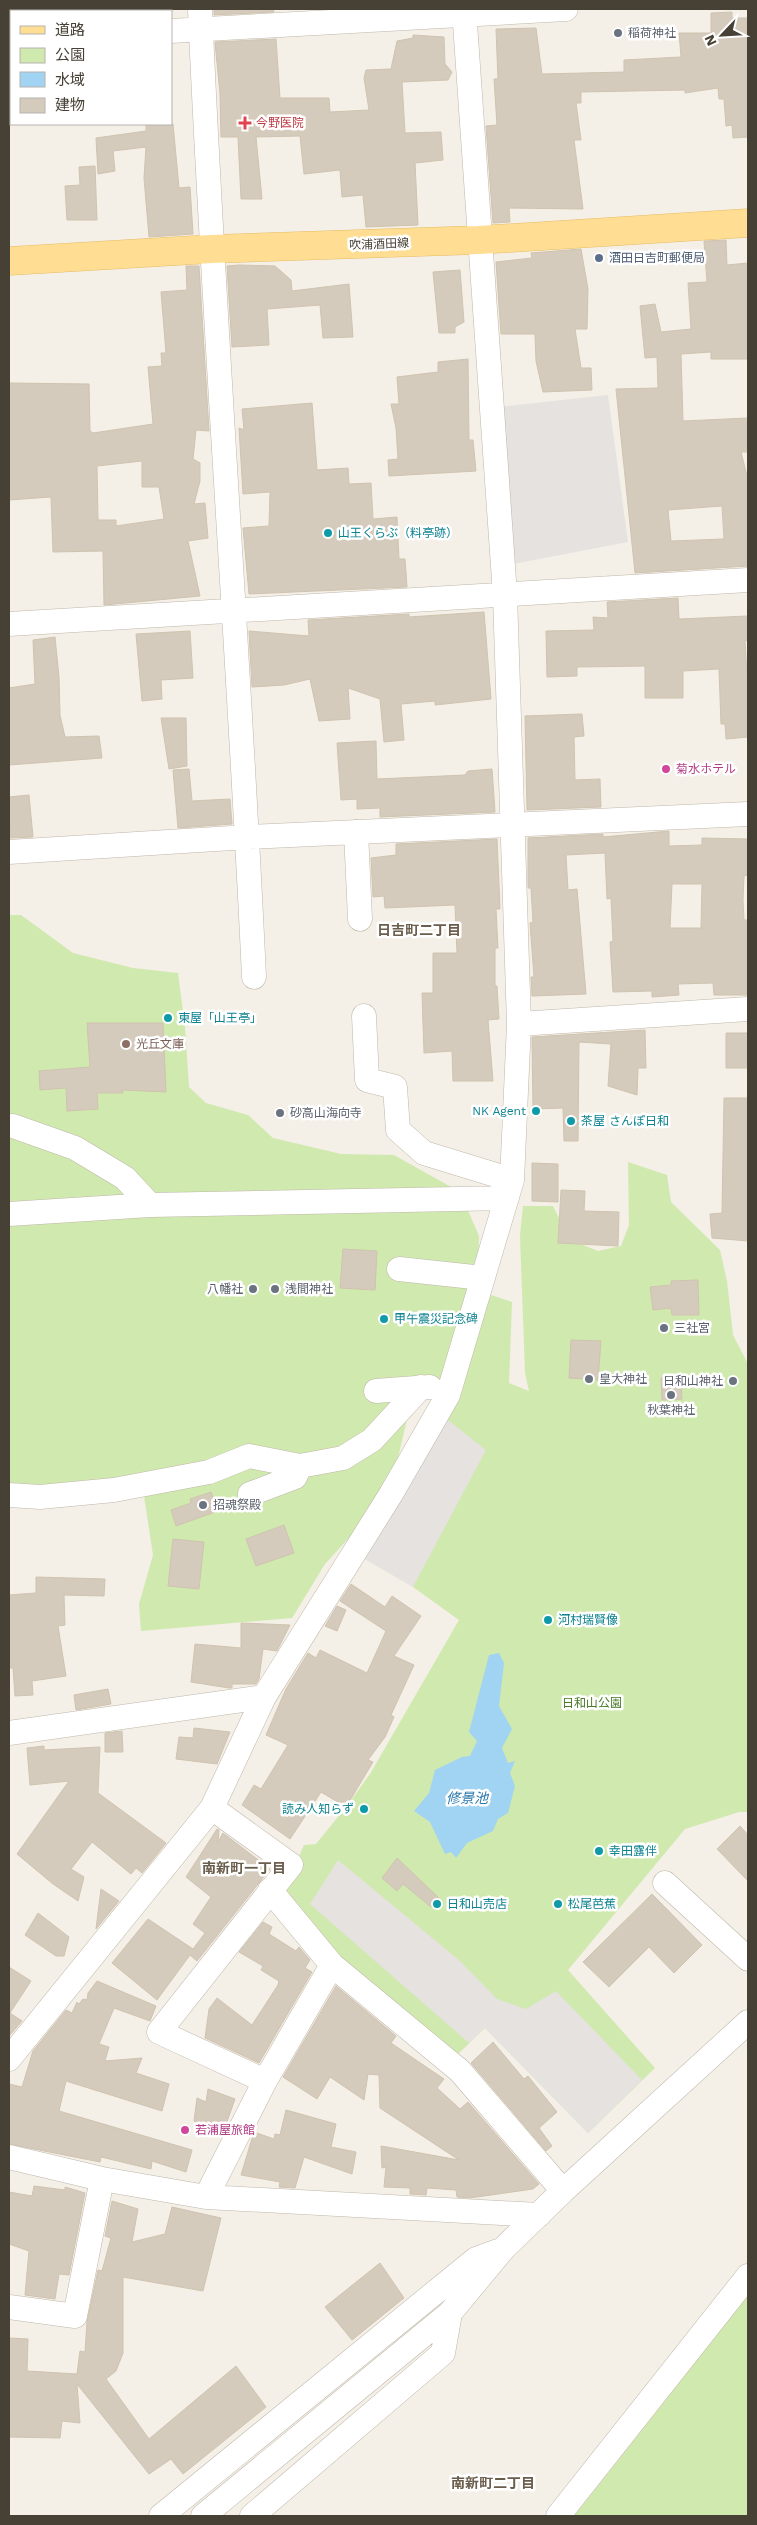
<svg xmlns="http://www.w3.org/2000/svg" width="757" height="2525" viewBox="0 0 757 2525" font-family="'Work Sans','Noto Sans JP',sans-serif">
<rect width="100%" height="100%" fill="#f4efe7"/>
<path fill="#d0e9ae" d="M 9,915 L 21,915 L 73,953 L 133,968 L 178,973 L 185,1027 L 189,1087 L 206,1103 L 248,1115 L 273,1138 L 341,1154 L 394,1155 L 460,1192 L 479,1236 L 478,1271 L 444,1376 L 409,1411 L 396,1466 L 370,1515 L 325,1564 L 292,1618 L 141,1631 L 139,1604 L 153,1555 L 144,1496 L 9,1504 Z
M 628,1162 L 667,1175 L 671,1202 L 720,1250 L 727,1281 L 733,1335 L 748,1364 L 748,1812 L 739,1812 L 685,1829 L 568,1970 L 655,2068 L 588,2133 L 485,2028 L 456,2056 L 343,1965 L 286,1895 L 286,1885 L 304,1845 L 316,1844 L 346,1807 L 370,1774 L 459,1620 L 413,1587 L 440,1414 L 491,1295 L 512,1302 L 509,1383 L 529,1391 L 525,1373 L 520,1235 L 523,1206 L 553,1206 L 570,1240 L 598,1251 L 621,1246 L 629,1225 Z
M 748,2295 L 748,2516 L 574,2516 Z"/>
<path fill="#e5e2df" d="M 608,395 L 628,542 L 513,564 L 499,407 Z
M 440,1414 L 486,1450 L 413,1587 L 354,1553 Z
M 338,1860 L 459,1960 L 497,1999 L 526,2009 L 556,1991 L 642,2080 L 588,2133 L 485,2028 L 469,2043 L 310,1904 Z"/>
<path fill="#a1d3f2" d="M 499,1653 L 504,1663 L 499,1706 L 512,1729 L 502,1748 L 508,1763 L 515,1761 L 510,1773 L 515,1786 L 508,1813 L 498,1819 L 493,1831 L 467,1843 L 456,1858 L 451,1852 L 445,1854 L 430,1822 L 414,1811 L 429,1793 L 435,1770 L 462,1757 L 470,1756 L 477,1741 L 469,1732 L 489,1655 Z"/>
<path fill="#d5cbbc" stroke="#d0c3af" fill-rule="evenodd" d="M 214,9 L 273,9 L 274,12 L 214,15 Z
M 732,12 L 732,18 L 748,18 L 748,137 L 733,138 L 732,125 L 726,126 L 724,99 L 719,99 L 718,88 L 685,93 L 685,90 L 581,92 L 581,103 L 576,103 L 581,140 L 574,140 L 583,209 L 509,208 L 510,222 L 493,223 L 486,126 L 497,125 L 494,79 L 498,79 L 496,29 L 536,28 L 542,74 L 624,72 L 624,60 L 681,57 L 679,33 L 711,33 L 711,13 Z
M 413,35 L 444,37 L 445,64 L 452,72 L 448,80 L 402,82 L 405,133 L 441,132 L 443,160 L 415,163 L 418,225 L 366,227 L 363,195 L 342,197 L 340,170 L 304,174 L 300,136 L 256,137 L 262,199 L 241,199 L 238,137 L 221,137 L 220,94 L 215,42 L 276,39 L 280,98 L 329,98 L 330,112 L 369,110 L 364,78 L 366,70 L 391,69 L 397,41 L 413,38 Z
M 146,124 L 173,124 L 179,188 L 190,187 L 193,234 L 149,237 L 144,178 L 146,147 L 113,151 L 115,171 L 98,174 L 96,138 L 146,131 Z
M 95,166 L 97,220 L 67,220 L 65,186 L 80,185 L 79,167 Z
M 726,240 L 727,265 L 748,263 L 748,359 L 711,359 L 711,352 L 681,354 L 683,421 L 748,418 L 748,452 L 741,452 L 748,480 L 748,566 L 635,573 L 616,389 L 658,388 L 657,357 L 645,358 L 640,306 L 655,304 L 661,332 L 691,329 L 688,283 L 707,282 L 704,241 ZM 722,506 L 724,539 L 671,541 L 668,510 Z
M 581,249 L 588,289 L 587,329 L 575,329 L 581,368 L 591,368 L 592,390 L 543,392 L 536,361 L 535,334 L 501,334 L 496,262 L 532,258 L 531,253 Z
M 239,265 L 275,266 L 291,280 L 292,291 L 349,284 L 353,337 L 323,338 L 320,305 L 267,309 L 269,345 L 232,347 L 227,266 Z
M 186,266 L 199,266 L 209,431 L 196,430 L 193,459 L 200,463 L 200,481 L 194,504 L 205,503 L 208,538 L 188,541 L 200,596 L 104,605 L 103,551 L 53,552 L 51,497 L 9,500 L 9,383 L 89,384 L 90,431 L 93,433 L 153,424 L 148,367 L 162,366 L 161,353 L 166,353 L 161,292 L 187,290 ZM 142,461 L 142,487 L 159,487 L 164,519 L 116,526 L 116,520 L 98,520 L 97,466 Z
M 460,270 L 464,322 L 455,327 L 455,333 L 439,333 L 433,272 Z
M 468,359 L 469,440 L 473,440 L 476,471 L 389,476 L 388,460 L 398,459 L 396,428 L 391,404 L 399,404 L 397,377 L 438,372 L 438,362 Z
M 312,403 L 317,470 L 348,468 L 349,484 L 371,483 L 373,519 L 397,517 L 399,559 L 405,559 L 407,587 L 249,594 L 243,528 L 269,526 L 270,492 L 243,494 L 239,428 L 244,430 L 242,409 Z
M 678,598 L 679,619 L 748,616 L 748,640 L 745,641 L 748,691 L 748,737 L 726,739 L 725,724 L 721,724 L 719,669 L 683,671 L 683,698 L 645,698 L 645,666 L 577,667 L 577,676 L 547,677 L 546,631 L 594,630 L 593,617 L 608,618 L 607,602 Z
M 484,612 L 491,699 L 435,705 L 435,701 L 401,704 L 404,740 L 384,742 L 380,699 L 348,688 L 350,719 L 319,721 L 310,679 L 284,685 L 252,687 L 249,631 L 309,636 L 308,620 L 409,614 L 409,617 Z
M 190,631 L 193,678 L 161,680 L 162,699 L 142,701 L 136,634 Z
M 55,637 L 59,677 L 60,715 L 65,737 L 99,736 L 102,758 L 9,765 L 9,688 L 35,684 L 33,640 Z
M 582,714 L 584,736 L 574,737 L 575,780 L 600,779 L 601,807 L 527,810 L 525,716 Z
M 161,718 L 186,718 L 187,766 L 169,769 Z
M 376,741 L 377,779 L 465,775 L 468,771 L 492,769 L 495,812 L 380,817 L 380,808 L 357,809 L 357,799 L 341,800 L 337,743 Z
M 189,769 L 192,801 L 230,799 L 232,824 L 178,828 L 173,770 Z
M 29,795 L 33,837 L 10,838 L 9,797 Z
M 669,831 L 669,846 L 702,845 L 702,838 L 748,839 L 748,875 L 744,876 L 743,900 L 744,920 L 748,920 L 748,995 L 714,995 L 713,983 L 678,984 L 679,995 L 652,997 L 652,991 L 613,992 L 610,942 L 613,941 L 611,898 L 607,899 L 605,853 L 566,855 L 568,890 L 577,889 L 586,994 L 532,996 L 531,977 L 534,977 L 530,923 L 533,922 L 531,888 L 528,888 L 528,838 L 603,834 L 603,837 ZM 672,884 L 702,884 L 701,928 L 670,928 Z
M 497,839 L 500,909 L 496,909 L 498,948 L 495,948 L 495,986 L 497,986 L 499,1019 L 488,1020 L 493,1081 L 453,1081 L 452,1051 L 424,1053 L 422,993 L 433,993 L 433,953 L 457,953 L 455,905 L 385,908 L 384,896 L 373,897 L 371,858 L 396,855 L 396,844 Z
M 87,1023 L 163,1023 L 166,1092 L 122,1090 L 123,1093 L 97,1093 L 98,1109 L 67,1111 L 66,1088 L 40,1090 L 39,1071 L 90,1067 Z
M 645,1030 L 646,1068 L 638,1068 L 637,1095 L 608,1086 L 611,1044 L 579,1042 L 578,1141 L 564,1141 L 563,1108 L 533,1109 L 532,1037 Z
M 726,1033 L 748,1033 L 748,1068 L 726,1068 Z
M 724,1098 L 748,1098 L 748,1241 L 712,1238 L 710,1214 L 722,1213 Z
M 532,1163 L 558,1164 L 558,1202 L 532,1201 Z
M 561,1190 L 585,1191 L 584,1211 L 619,1212 L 618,1246 L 558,1243 Z
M 343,1249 L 377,1251 L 375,1290 L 340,1288 Z
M 698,1280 L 699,1315 L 672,1315 L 671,1308 L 653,1310 L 650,1287 L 671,1285 L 671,1281 Z
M 571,1340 L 601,1341 L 598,1380 L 569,1378 Z
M 681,1377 L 682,1399 L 662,1400 L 661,1378 Z
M 211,1492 L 218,1511 L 176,1526 L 171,1510 L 191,1503 L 190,1499 Z
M 284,1525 L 294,1553 L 256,1566 L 246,1539 Z
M 173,1539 L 204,1542 L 199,1589 L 168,1586 Z
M 36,1577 L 105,1579 L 104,1596 L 64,1595 L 65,1625 L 58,1626 L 66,1676 L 32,1681 L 33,1695 L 15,1696 L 13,1668 L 9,1668 L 9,1595 L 36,1593 Z
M 351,1584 L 385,1607 L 392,1596 L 421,1616 L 394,1656 L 414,1665 L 391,1715 L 394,1717 L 385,1737 L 368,1760 L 373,1762 L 346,1807 L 321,1792 L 290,1839 L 242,1805 L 254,1785 L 261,1789 L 288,1745 L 266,1735 L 286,1689 L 308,1653 L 316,1658 L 320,1650 L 367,1673 L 386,1631 L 340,1601 Z
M 337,1606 L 346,1610 L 337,1631 L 325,1626 Z
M 241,1623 L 290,1625 L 277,1651 L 263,1649 L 259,1679 L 256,1684 L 232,1684 L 232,1688 L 229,1688 L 191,1682 L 195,1644 L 241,1648 Z
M 108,1689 L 111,1704 L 76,1710 L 74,1695 Z
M 194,1728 L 230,1732 L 217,1764 L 176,1759 L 179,1737 L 193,1738 Z
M 122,1731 L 123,1752 L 105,1752 L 105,1733 Z
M 44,1746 L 44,1750 L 100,1747 L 98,1793 L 166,1843 L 142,1873 L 136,1868 L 131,1874 L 92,1842 L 71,1869 L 84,1877 L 78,1901 L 53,1884 L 17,1854 L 69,1781 L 30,1785 L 27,1748 Z
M 740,1826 L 748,1835 L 748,1881 L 717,1849 Z
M 217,1829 L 219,1830 L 218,1842 L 223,1833 L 270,1869 L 197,1961 L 190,1955 L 157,2000 L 112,1963 L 148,1919 L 193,1949 L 205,1933 L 193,1924 L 211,1897 L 186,1877 Z
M 397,1858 L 439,1898 L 431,1907 L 403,1884 L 397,1891 L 382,1878 Z
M 101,1889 L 119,1901 L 96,1929 Z
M 652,1894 L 702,1945 L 674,1973 L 649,1947 L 609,1987 L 583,1962 Z
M 38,1913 L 69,1937 L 64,1956 L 56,1956 L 25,1935 Z
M 263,1922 L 272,1927 L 269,1934 L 296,1951 L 299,1947 L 310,1960 L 305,1968 L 312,1972 L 259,2063 L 205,2038 L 209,2009 L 217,1998 L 252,2025 L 278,1985 L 279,1981 L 261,1970 L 263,1966 L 239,1952 Z
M 9,1967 L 31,1981 L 10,2013 L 22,2021 L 10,2035 Z
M 97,1981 L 156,2006 L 150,2021 L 114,2008 L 99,2044 L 109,2047 L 105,2061 L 142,2058 L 136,2073 L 169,2084 L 162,2111 L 66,2081 L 59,2111 L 192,2150 L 186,2172 L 152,2161 L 151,2169 L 101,2157 L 100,2162 L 9,2144 L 9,2084 L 22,2087 L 33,2051 L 66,2010 L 72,2013 L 77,2002 L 79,2004 L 83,1999 L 87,2000 L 88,1993 Z
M 336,1986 L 396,2036 L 391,2043 L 444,2079 L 437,2088 L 460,2109 L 468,2102 L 539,2184 L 533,2189 L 470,2198 L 457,2197 L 456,2190 L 427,2188 L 426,2195 L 410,2194 L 410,2188 L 384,2187 L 386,2167 L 382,2168 L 381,2146 L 459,2160 L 380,2108 L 379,2075 L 368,2074 L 364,2100 L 330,2077 L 317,2099 L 283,2077 Z
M 493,2042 L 524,2079 L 528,2076 L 557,2112 L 539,2128 L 552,2146 L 546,2151 L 471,2063 Z
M 208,2089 L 235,2099 L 224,2130 L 194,2121 L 197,2098 L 206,2102 Z
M 286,2110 L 336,2124 L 331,2147 L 356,2152 L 352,2174 L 304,2157 L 295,2188 L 279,2187 L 280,2182 L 241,2175 L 254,2132 L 274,2139 L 275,2134 L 280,2135 Z
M 34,2186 L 65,2190 L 65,2187 L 85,2193 L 69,2275 L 59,2274 L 55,2299 L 25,2295 L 29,2251 L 9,2244 L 9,2192 L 32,2196 Z
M 112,2201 L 138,2209 L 132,2242 L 165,2234 L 172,2207 L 221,2218 L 203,2291 L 123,2277 L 123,2353 L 116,2371 L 106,2379 L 149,2439 L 236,2366 L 266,2407 L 183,2474 L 171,2459 L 149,2474 L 77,2384 L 80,2423 L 62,2421 L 60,2438 L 9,2437 L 9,2338 L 28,2339 L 27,2371 L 77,2374 L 80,2351 L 85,2352 L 87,2322 L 98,2270 L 102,2271 L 111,2238 L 105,2236 Z
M 380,2263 L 404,2298 L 352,2340 L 325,2307 Z"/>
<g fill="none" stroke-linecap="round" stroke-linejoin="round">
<defs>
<path id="minor" d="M 200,9 C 214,332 239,654 254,977
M 171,31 L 566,9
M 9,35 L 11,35
M 9,624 L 748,580
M 356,832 L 360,919
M 9,852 L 248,837 L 748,814
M 364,1016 L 367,1080 L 395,1087 L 398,1130 L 424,1153 L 512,1180
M 519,1024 L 748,1009
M 13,1126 L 75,1148 L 125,1178 L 150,1205
M 9,1214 L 150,1205 L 507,1198
M 399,1269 L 483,1278
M 376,1391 L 430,1387
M 250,1494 L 295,1477 L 300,1466
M 9,1495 L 40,1497 L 114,1490 L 209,1472 L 249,1456 L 300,1466 L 343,1458 L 372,1440 L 421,1387
M 9,1733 L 264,1697
M 665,1883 L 748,1959
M 270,1890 L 332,1965 L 460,2071 L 563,2191
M 9,2059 L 212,1808 L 264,1697 L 391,1494 L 448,1395 L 512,1180 L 519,1024 L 505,595 L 464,9
M 265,2081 L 332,1965
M 9,2157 L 102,2179 L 206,2197 L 539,2215
M 206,2197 L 265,2081 L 159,2032 L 291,1865 L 212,1808
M 9,2307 L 75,2316 L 102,2179
M 161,2516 L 476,2259 L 498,2251
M 203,2516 L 450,2313 L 504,2248 L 563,2191 L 748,2022
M 252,2516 L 443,2353 L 450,2313
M 558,2516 L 748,2276"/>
<path id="major" d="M 9,261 L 211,249 L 479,240 L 748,223"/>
</defs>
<use href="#minor" stroke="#bfb7a9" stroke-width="25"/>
<use href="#major" stroke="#e6bc62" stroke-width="29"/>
<use href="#minor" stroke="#fff" stroke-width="24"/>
<use href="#major" stroke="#ffde94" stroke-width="28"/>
</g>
<g fill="#6b7280" stroke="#fff" stroke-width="2">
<circle cx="618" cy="33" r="5"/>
<circle cx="280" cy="1113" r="5"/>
<circle cx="253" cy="1289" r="5"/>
<circle cx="275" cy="1289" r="5"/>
<circle cx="664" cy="1328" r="5"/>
<circle cx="589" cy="1379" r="5"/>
<circle cx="733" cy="1381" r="5"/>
<circle cx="671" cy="1395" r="5"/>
<circle cx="203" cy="1505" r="5"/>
</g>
<path fill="#e0444e" stroke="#fff" stroke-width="2" d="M242.5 115.5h5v5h5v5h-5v5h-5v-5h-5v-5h5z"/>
<circle fill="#5c6f8a" stroke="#fff" stroke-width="2" cx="599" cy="258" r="5"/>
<g fill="#0f9aa8" stroke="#fff" stroke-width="2">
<circle cx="328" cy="533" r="5"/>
<circle cx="168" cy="1018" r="5"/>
<circle cx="536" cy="1111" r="5"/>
<circle cx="571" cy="1121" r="5"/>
<circle cx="384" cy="1319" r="5"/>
<circle cx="548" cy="1620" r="5"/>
<circle cx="364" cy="1809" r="5"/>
<circle cx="599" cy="1851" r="5"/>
<circle cx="437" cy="1904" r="5"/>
<circle cx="558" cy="1904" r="5"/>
</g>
<g fill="#d1479c" stroke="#fff" stroke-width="2">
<circle cx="666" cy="769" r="5"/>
<circle cx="185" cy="2130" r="5"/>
</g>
<circle fill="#8d6e63" stroke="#fff" stroke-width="2" cx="126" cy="1044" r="5"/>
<g text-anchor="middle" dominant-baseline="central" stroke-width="5" stroke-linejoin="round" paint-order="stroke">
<g font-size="12" fill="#5b616d" stroke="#fff" text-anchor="start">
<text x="628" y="33">稲荷神社</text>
<text x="290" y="1113">砂高山海向寺</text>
<text x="243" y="1289" text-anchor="end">八幡社</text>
<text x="285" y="1289">浅間神社</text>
<text x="674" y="1328">三社宮</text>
<text x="599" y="1379">皇大神社</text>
<text x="723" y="1381" text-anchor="end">日和山神社</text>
<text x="671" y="1410" text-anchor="middle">秋葉神社</text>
<text x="213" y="1505">招魂祭殿</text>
</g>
<g font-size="12" fill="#be3a42" stroke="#fff" text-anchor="start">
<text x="256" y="123">今野医院</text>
</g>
<g font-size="12" fill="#474035" stroke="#fff">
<text transform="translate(379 244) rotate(-2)">吹浦酒田線</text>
</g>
<g font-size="12" fill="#4e5e75" stroke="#fff" text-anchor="start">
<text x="609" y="258">酒田日吉町郵便局</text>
</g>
<g font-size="12" fill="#0d838f" stroke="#fff" text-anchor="start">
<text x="338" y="533">山王くらぶ（料亭跡）</text>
<text x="178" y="1018">東屋「山王亭」</text>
<text x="526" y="1111" text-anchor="end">NK Agent</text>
<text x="581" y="1121">茶屋 さんぽ日和</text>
<text x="394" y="1319">甲午震災記念碑</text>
<text x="558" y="1620">河村瑞賢像</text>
<text x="354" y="1809" text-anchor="end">読み人知らず</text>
<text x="609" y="1851">幸田露伴</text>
<text x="447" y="1904">日和山売店</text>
<text x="568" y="1904">松尾芭蕉</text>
</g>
<g font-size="12" fill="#b23c85" stroke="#fff" text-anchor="start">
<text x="676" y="769">菊水ホテル</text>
<text x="195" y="2130">若浦屋旅館</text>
</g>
<g font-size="12" fill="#785e54" stroke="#fff" text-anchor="start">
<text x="136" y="1044">光丘文庫</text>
</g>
<g font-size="12" fill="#487a27" stroke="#fff">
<text x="592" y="1703">日和山公園</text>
</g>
<g font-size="14" font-weight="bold" fill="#6a5d4c" stroke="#fff">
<text x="419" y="930">日吉町二丁目</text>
<text x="244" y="1868">南新町一丁目</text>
<text x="493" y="2483">南新町二丁目</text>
</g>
<g font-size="14" font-style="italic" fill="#2b79ad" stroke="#fff">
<text x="467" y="1798">修景池</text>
</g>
</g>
<rect width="757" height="2525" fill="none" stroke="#474035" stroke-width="20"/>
<rect x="10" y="10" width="162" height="115" fill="#ffffff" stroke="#b5b3ae"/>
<rect x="20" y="26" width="25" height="8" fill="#ffde94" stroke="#b5b3ae"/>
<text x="55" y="35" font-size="15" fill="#474035">道路</text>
<rect x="20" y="48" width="25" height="15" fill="#d0e9ae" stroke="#b5b3ae"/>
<text x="55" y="60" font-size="15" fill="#474035">公園</text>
<rect x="20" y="72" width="25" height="15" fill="#a1d3f2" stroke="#b5b3ae"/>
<text x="55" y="85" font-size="15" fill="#474035">水域</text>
<rect x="20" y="98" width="25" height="15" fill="#d5cbbc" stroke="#b5b3ae"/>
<text x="55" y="110" font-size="15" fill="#474035">建物</text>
<g transform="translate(722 35) rotate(245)" stroke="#ffffff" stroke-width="4" paint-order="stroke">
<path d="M0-4L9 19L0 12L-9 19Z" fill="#474035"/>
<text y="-8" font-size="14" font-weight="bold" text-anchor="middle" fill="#474035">N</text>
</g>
</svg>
